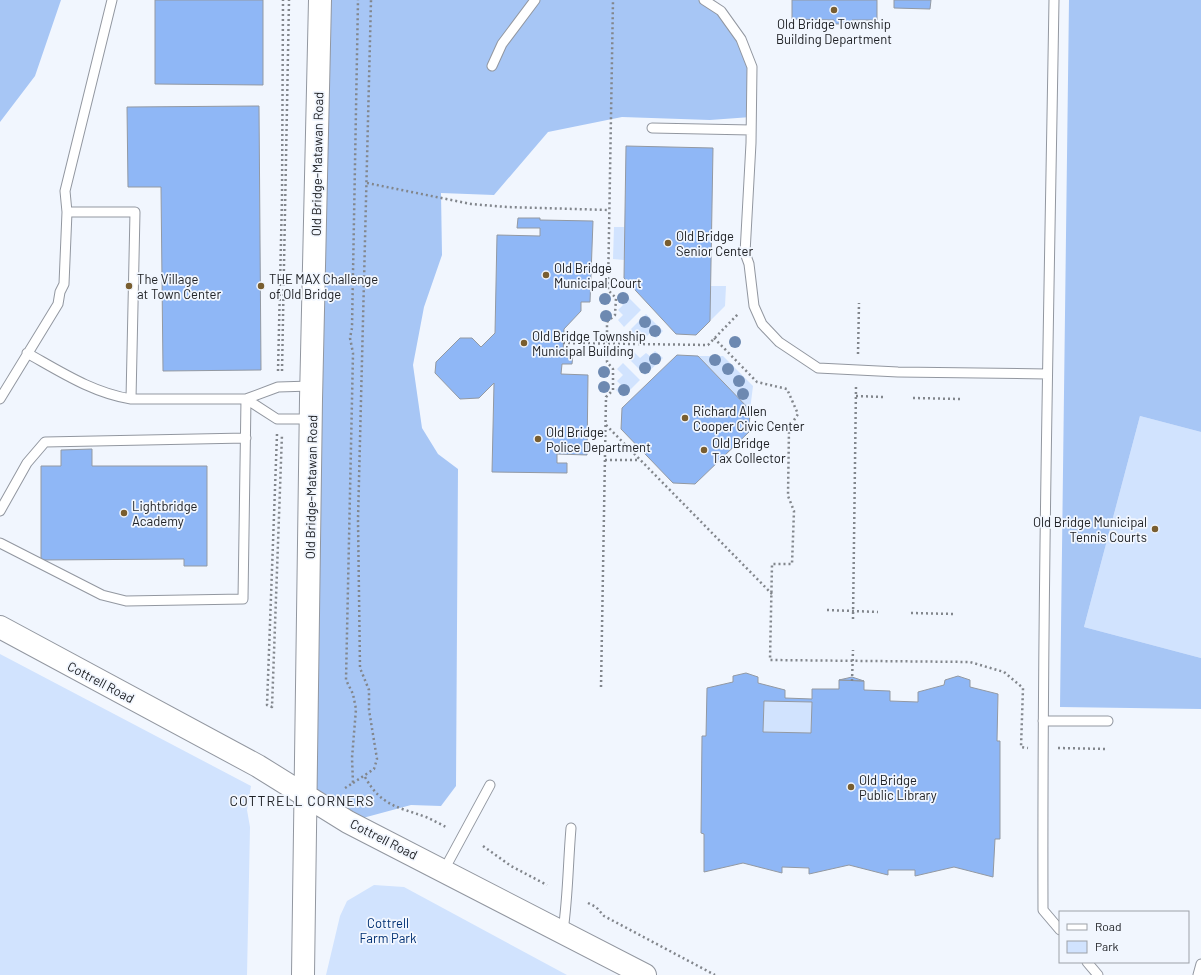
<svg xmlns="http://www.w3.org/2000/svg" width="1201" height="975" viewBox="0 0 1201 975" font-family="Barlow,sans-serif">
<rect width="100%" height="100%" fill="#f1f6fe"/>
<path fill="#d1e3fe" d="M 614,227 L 624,227 L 624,260 L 613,259 Z
M 710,286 L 726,286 L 725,306 L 710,321 Z
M 623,292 L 641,310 L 624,327 L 618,320 L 623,315 L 618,310 L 623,305 L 617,299 Z
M 646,314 L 663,331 L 656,338 L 650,333 L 646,337 L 640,331 L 634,336 L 629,331 Z
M 655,351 L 663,358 L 645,375 L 628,358 L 634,352 L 640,358 L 646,353 L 650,356 Z
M 698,356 L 723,356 L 753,386 L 750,410 Z
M 623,363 L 640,380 L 623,397 L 616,390 L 621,385 L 617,381 L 623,375 L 617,369 Z
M 1140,416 L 1201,432 L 1201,658 L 1084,627 Z
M 0,654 L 251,786 L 247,810 L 250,827 L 247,975 L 0,975 Z
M 764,701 L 812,702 L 811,733 L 763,732 Z
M 374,885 L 404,887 L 567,975 L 326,975 L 340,916 L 347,901 Z"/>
<path fill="#a7c6f5" d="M 0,0 L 61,0 L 35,76 L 0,122 Z
M 320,0 L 701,0 L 721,11 L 752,67 L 751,117 L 710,120 L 622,117 L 548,132 L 494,195 L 441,193 L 442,255 L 424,307 L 413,365 L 422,428 L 438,454 L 458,469 L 456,786 L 441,806 L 411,805 L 348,822 L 307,796 Z
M 1069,0 L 1201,0 L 1201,432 L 1140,416 L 1084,627 L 1201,658 L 1201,709 L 1060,707 Z"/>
<path fill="#8fb7f6" stroke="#9399a2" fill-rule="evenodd" d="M 155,0 L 263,0 L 263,85 L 155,84 Z
M 792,0 L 877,0 L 877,20 L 852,20 L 852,24 L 834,24 L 834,20 L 792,19 Z
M 894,0 L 931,0 L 930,9 L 894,8 Z
M 259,106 L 261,370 L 163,371 L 161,187 L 128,187 L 127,107 Z
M 626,146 L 713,148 L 710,321 L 696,335 L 676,334 L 624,278 Z
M 518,218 L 540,218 L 540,220 L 593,221 L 590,302 L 581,302 L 581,311 L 564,329 L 563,353 L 573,354 L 572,364 L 562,364 L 561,374 L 588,375 L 587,455 L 557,454 L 557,463 L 567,463 L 567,473 L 492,472 L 494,383 L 479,398 L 460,399 L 435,373 L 436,362 L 460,338 L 472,338 L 481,347 L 495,333 L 497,235 L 540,236 L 540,228 L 517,228 Z
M 677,355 L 698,356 L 750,410 L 749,432 L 695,484 L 673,483 L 621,429 L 622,408 Z
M 92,449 L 92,466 L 207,466 L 207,566 L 184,566 L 184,559 L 41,560 L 41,466 L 61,466 L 61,450 Z
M 746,673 L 758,677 L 758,683 L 785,690 L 785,698 L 812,699 L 812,689 L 839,689 L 839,680 L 864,681 L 864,690 L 890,691 L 890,701 L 918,702 L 918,692 L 944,685 L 945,680 L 958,676 L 970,680 L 970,687 L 998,694 L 997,741 L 1000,741 L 1000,839 L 995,839 L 993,877 L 954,867 L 915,876 L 915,870 L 888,870 L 888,875 L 849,865 L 809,874 L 809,868 L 782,867 L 782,873 L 743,863 L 704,872 L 704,834 L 701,833 L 702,736 L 706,736 L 707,688 L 733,682 L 733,676 ZM 764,701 L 812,702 L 811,733 L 763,732 Z
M 852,677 L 864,681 L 839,680 Z"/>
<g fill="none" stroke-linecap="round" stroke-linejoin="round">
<defs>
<path id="lane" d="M 704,0 L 721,11 L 741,39 L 752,67 L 751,143 L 745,253 L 749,264 L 754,306 L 762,324 L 779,342 L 818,368 L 898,372 L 1047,374
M 1054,0 C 1049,303 1042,607 1043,910 L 1060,930
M 492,66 L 502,44 L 535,0
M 652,128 L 751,130
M 67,212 L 135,212 L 131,399
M 27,353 C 61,372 93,393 131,399 L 246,399 L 278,387 L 311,386
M 0,399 L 58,304 L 60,292 L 64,284 L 67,212 L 65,191 L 112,0
M 246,399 L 277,419 L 311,419
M 0,511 L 27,463 L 45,442 L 246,438
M 0,543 L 102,595 L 126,601 L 243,599 L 246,399
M 1043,721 L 1108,721
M 444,870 L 490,785
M 563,931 C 568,897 568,863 571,828
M 1087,962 L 1098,975
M 1198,975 L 1201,964"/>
<path id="secondary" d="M 0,627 L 258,766 L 348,822 L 645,975
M 303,975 L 311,399 L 320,0"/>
</defs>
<use href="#lane" stroke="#9297a0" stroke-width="11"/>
<use href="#secondary" stroke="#9297a0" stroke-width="24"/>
<path stroke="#82868c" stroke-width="2.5" stroke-dasharray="2 3" stroke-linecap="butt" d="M 367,183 L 471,204 L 507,207 L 609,210
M 714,338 L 757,382 L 787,389 L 798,414 L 789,428 L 788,496 L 794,511 L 792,564 L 772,564 L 770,660 L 970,662 L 1004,672 L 1023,688 L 1021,747 L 1028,748
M 563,343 L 708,345 L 738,314
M 858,354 L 859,303
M 278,371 L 282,198 L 283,0
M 282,371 L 289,0
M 856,396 L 883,397
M 913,398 L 960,399
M 606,425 L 772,594
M 277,434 L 267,705 L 272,707 L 282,434
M 605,460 L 639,460
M 827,610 L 878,612
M 911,613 L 954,614
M 853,619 L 856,386
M 852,681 L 853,650
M 601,687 L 606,397 L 613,390 L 613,369 L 607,362 L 607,322 L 615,315 L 616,298 L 608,290 L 613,0
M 1058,748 L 1108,749
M 365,777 C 381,806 398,807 426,817 C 433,820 440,824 446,827
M 353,783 L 374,769 L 377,759 L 369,710 L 369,690 L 360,668 L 358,520 L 371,0
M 345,788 L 353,783 L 352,758 L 356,709 L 353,694 L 346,680 L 353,353 L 350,338 L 352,328 L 358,0
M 483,846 L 511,866 L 547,885
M 588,903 L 596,907 L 604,916 L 715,975"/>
<use href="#lane" stroke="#fff" stroke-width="9"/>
<use href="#secondary" stroke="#fff" stroke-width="22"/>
</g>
<g fill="#6d89b1">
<circle cx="623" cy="298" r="6"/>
<circle cx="605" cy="299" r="6"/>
<circle cx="606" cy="316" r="6"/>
<circle cx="645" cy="322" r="6"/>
<circle cx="655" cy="331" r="6"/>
<circle cx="735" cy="342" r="6"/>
<circle cx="655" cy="359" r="6"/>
<circle cx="715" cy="360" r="6"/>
<circle cx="645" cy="368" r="6"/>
<circle cx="728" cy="369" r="6"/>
<circle cx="604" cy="372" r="6"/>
<circle cx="739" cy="381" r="6"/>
<circle cx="604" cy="387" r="6"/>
<circle cx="624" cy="390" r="6"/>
<circle cx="743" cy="394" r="6"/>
</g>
<g fill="#795e30" stroke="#f1f6fe" stroke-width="1.5">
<circle cx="834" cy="10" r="4"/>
<circle cx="668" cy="243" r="4"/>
<circle cx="546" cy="275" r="4"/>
<circle cx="129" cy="286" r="4"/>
<circle cx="261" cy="286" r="4"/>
<circle cx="524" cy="343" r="4"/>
<circle cx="685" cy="418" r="4"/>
<circle cx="538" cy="439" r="4"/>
<circle cx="704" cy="450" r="4"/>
<circle cx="124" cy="513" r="4"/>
<circle cx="1155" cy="529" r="4"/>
<circle cx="851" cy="787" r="4"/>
</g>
<g text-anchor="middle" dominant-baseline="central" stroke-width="3.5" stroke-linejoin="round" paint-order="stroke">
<g font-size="13" fill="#202226" stroke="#f1f6fe" text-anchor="start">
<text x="834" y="24" text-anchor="middle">Old Bridge Township<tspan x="834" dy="15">Building Department</tspan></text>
<text x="676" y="236">Old Bridge<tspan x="676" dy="15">Senior Center</tspan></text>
<text x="554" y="268">Old Bridge<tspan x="554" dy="15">Municipal Court</tspan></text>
<text x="137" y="279">The Village<tspan x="137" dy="15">at Town Center</tspan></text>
<text x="269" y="279">THE MAX Challenge<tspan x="269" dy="15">of Old Bridge</tspan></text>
<text x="532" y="336">Old Bridge Township<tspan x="532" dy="15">Municipal Building</tspan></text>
<text x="693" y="411">Richard Allen<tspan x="693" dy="15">Cooper Civic Center</tspan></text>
<text x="546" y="432">Old Bridge<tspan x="546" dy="15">Police Department</tspan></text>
<text x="712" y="443">Old Bridge<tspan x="712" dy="15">Tax Collector</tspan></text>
<text x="132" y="506">Lightbridge<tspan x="132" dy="15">Academy</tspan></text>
<text x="1147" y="522" text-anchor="end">Old Bridge Municipal<tspan x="1147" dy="15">Tennis Courts</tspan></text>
<text x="859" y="780">Old Bridge<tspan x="859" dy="15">Public Library</tspan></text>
</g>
<g font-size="13" fill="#202226" stroke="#f1f6fe">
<text transform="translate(317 164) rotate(-89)">Old Bridge-Matawan Road</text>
<text transform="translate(311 487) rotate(-89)">Old Bridge-Matawan Road</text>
<text transform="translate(101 682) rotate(28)">Cottrell Road</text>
<text transform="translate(384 839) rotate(27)">Cottrell Road</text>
</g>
<g font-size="13" fill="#013072" stroke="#f1f6fe">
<text x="388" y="923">Cottrell<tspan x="388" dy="15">Farm Park</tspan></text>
</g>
<g font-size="14" letter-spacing="1" fill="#202226" stroke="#f1f6fe">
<text x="302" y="800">COTTRELL CORNERS</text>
</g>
</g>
<rect x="1059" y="911" width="130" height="52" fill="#f1f6fe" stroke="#9da1a8"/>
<rect x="1067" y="924" width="20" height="6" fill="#ffffff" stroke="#9da1a8"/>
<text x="1095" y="931" font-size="12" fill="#202226">Road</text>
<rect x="1067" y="941" width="20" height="12" fill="#d1e3fe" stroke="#9da1a8"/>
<text x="1095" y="951" font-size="12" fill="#202226">Park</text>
</svg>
